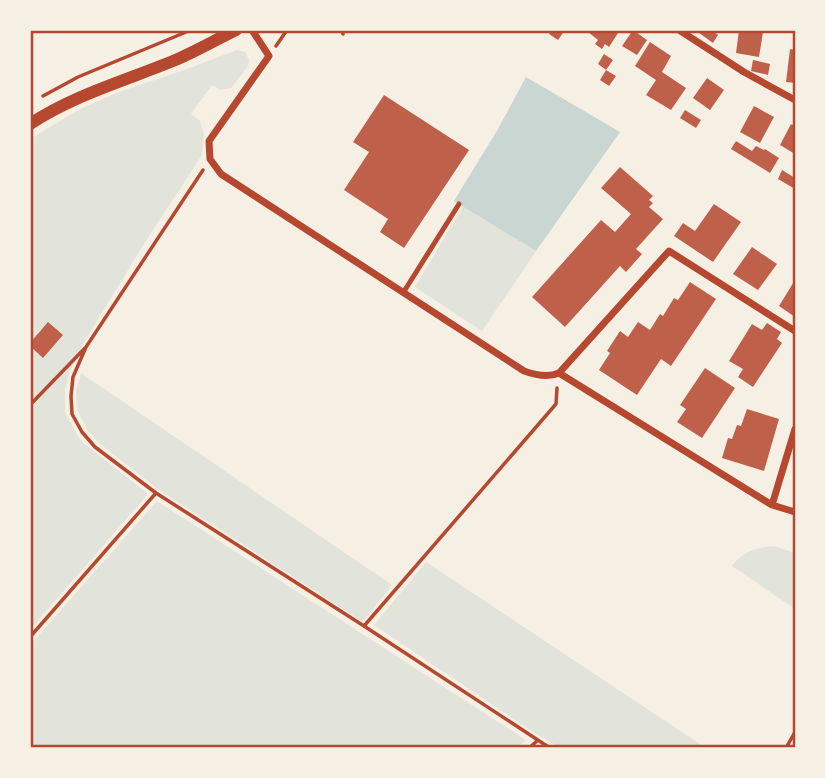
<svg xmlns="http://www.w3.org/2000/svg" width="825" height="778" viewBox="0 0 825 778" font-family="Commissioner,sans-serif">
<rect width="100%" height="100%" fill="#f6efe4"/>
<path fill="#e2e4dc" d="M 237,50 L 245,52 L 249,60 L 248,66 L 231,88 L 221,90 L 212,85 L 191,114 L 200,121 L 204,135 L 202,155 L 147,239 L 83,344 L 70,371 L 65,389 L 65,413 L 81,441 L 148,494 L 30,630 L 30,139 L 80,109 L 119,92 L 187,69 Z
M 463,206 L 536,251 L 482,331 L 415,287 Z
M 81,373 L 392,585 L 363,622 L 159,490 L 99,443 L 88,431 L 78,412 L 76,390 Z
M 157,501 L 526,740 L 517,748 L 30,748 L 30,645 Z
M 774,546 L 795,553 L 795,609 L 732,566 C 743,551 756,548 774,546 Z
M 426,562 L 706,748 L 561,748 L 539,736 L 374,625 Z"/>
<path fill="#c9d6d2" d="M 526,77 L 620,132 L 536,251 L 454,201 L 498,129 Z"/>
<path fill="#bf614a" d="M 552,30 L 565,30 L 558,40 L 549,34 Z
M 589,30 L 620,30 L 609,47 L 605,44 L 602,49 L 595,44 L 598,40 L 588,32 Z
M 633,30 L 647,40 L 637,55 L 622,46 Z
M 695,30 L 711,30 L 718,35 L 713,43 Z
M 739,30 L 763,32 L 759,57 L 736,53 Z
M 650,42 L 671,56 L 662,72 L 686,88 L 671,110 L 646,95 L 656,80 L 635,66 Z
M 790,49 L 795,50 L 795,83 L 786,82 Z
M 604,54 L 613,60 L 606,70 L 598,64 Z
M 753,60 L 770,64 L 768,75 L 751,71 Z
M 606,70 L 616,76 L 609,86 L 600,80 Z
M 707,78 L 724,90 L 710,110 L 693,98 Z
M 384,95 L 469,150 L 404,248 L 380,232 L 388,219 L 344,190 L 369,152 L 353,142 Z
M 754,106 L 774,117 L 760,143 L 740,132 Z
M 685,110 L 701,120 L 696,128 L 680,118 Z
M 791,124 L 795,126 L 795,154 L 780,145 Z
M 736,141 L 752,151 L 756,146 L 764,150 L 765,149 L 779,158 L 770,173 L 731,149 Z
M 620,167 L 653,196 L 649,200 L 653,203 L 649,207 L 663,219 L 636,249 L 642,254 L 626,272 L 620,266 L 565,327 L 532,297 L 601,220 L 615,232 L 631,214 L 601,188 Z
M 782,170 L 795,178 L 795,189 L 778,179 Z
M 714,204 L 741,222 L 713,262 L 674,236 L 683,223 L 695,231 Z
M 752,247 L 777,264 L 758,290 L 733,274 Z
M 795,280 L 795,317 L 779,306 Z
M 690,282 L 716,299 L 671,366 L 661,359 L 637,395 L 599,370 L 610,353 L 607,351 L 620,331 L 628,337 L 638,322 L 650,330 L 660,314 L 663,316 L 674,298 L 678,300 Z
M 48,322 L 63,335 L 43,358 L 30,346 L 30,343 Z
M 767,323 L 781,332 L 777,339 L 782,343 L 753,387 L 738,377 L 743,369 L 729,361 L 752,324 L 762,330 Z
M 705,368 L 735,388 L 702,438 L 677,422 L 686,409 L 680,405 Z
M 747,409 L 779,419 L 764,471 L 722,458 L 728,438 L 732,439 L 737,425 L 741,426 Z"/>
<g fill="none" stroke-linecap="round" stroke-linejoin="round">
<path stroke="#b5482f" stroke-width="3.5" d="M 342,30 L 343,34
M 276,46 L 287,30
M 43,96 L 78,77 L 191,30
M 203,170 L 86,347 L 73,377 L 71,396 L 72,414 L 82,432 L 95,447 L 156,493 L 364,626 L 550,748
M 30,405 L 85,348
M 364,626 L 556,404 L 557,388
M 30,637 L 156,493
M 529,748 L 537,741
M 786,748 L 795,732"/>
<path stroke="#b5482f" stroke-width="5" d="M 403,293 L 459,204"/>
<path stroke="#b5482f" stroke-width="7" d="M 252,30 L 269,56 L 209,141 L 210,159 L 221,174 L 524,371 C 535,375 548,378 559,373 L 772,505 L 795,512
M 679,30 L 744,72 L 795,100
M 559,373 L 669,251 L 795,331
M 772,505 L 795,429"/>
<path stroke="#b5482f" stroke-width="12" d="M 30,124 C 74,95 124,81 173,61 C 195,52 215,40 236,30"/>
</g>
<rect width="825" height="778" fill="none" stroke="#f6efe4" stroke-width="63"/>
<rect x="32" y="32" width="762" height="714" fill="none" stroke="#b5482f" stroke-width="2.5"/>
</svg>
